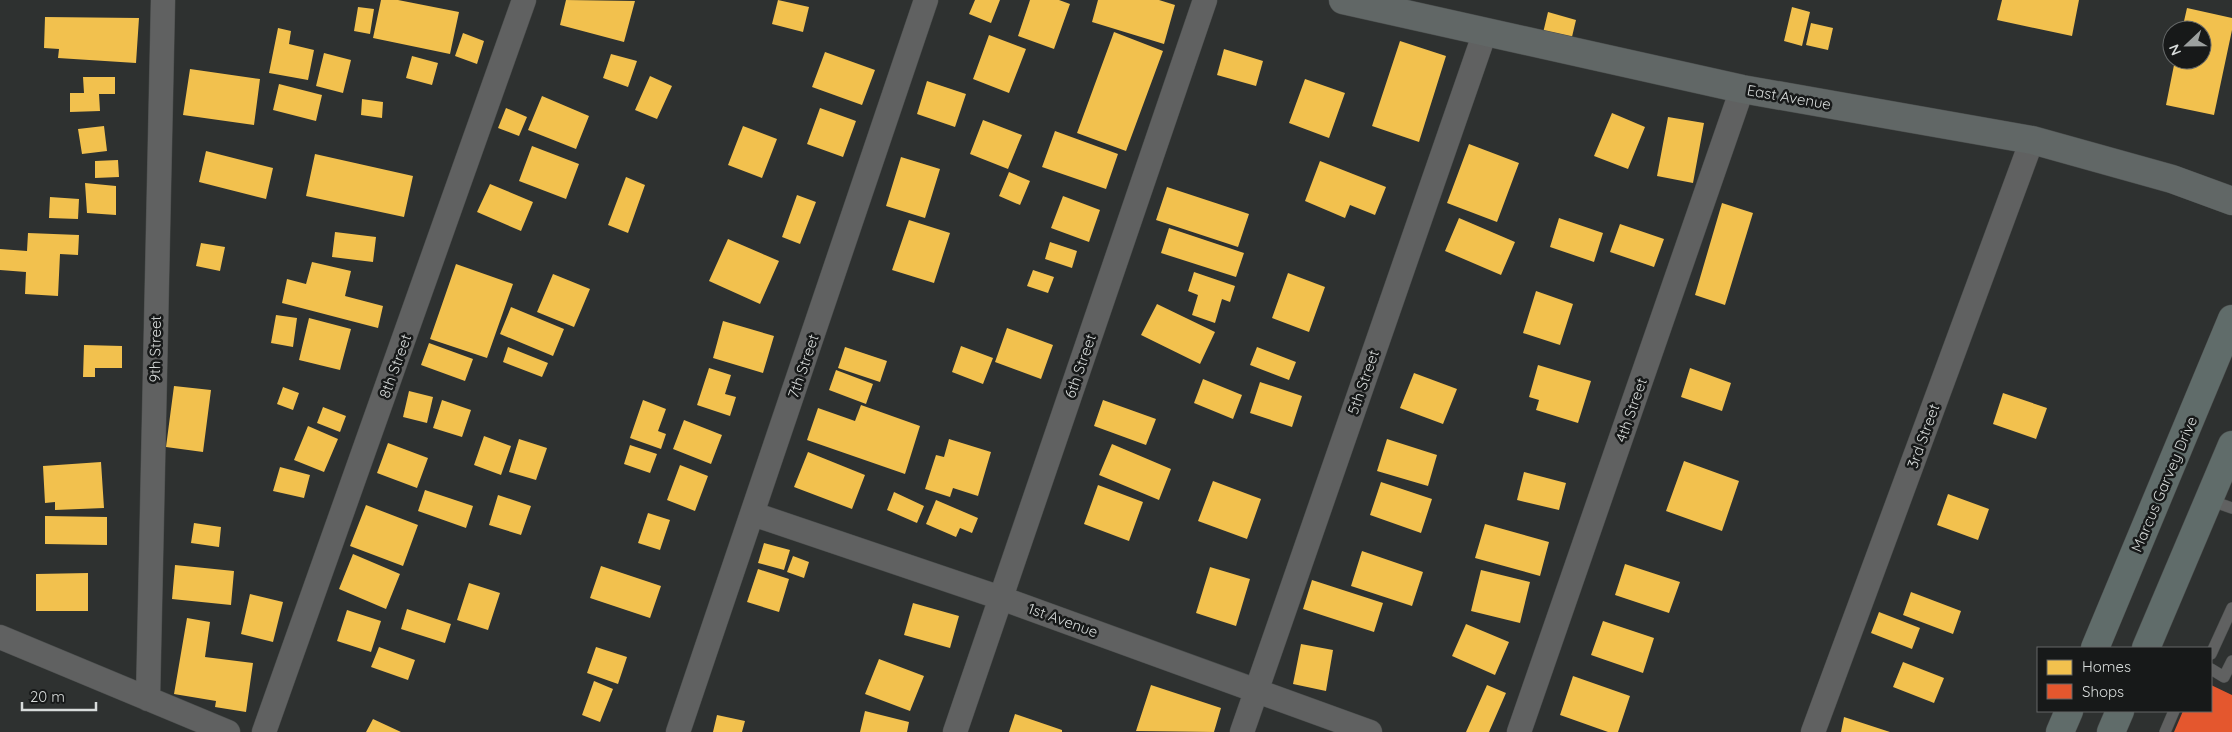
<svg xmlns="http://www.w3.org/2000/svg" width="2232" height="732" viewBox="0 0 2232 732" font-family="Quicksand,sans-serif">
<rect width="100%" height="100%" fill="#2e3130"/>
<path fill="#f2c14e" d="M 381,0 L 398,0 L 459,12 L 450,54 L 373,38 Z
M 566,0 L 635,1 L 624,42 L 560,25 Z
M 778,0 L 809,7 L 803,32 L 772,24 Z
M 975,0 L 1000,0 L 991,23 L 969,14 Z
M 1030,0 L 1059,0 L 1070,4 L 1054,49 L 1018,36 Z
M 1098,0 L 1159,0 L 1175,5 L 1164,44 L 1092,22 Z
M 2002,0 L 2079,0 L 2072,36 L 1997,20 Z
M 358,7 L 374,9 L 370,34 L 354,31 Z
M 1792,7 L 1810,12 L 1802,46 L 1784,41 Z
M 2187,8 L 2232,18 L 2232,30 L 2214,115 L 2166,105 L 2175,60 L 2202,60 L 2202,30 L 2182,30 Z
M 1548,12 L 1576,20 L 1571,41 L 1543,33 Z
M 45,17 L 139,18 L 136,63 L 58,58 L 59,49 L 44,48 Z
M 1811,23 L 1833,28 L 1828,50 L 1806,45 Z
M 278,28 L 291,31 L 289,44 L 314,50 L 308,80 L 269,73 Z
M 1114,32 L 1163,51 L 1126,151 L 1077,133 Z
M 463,33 L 484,41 L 477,64 L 455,56 Z
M 989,35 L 1026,49 L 1009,93 L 973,79 Z
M 1400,41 L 1446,56 L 1419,142 L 1372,126 Z
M 1224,49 L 1263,61 L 1256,86 L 1217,75 Z
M 825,52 L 875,70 L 862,105 L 812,87 Z
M 324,53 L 351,60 L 343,93 L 316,86 Z
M 611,54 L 637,61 L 628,87 L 603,78 Z
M 412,56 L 438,63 L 432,85 L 406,78 Z
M 190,69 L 260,79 L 254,125 L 183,115 Z
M 650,76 L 672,86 L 657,119 L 635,110 Z
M 83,77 L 115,77 L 115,94 L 99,94 L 100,111 L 70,112 L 70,93 L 84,93 Z
M 1305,79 L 1345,93 L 1329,138 L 1289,123 Z
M 927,81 L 966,94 L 955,127 L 917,114 Z
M 279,84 L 322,95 L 316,121 L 273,110 Z
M 542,96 L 589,116 L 576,149 L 528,130 Z
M 362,99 L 383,102 L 382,118 L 361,115 Z
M 506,108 L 527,117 L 519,136 L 498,128 Z
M 820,108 L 856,121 L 843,157 L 807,144 Z
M 1612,113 L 1645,127 L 1628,169 L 1594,156 Z
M 1668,117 L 1704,123 L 1693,183 L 1657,176 Z
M 983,120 L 1022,135 L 1008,169 L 970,154 Z
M 104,126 L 107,151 L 82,154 L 78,129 Z
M 743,126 L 777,139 L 762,178 L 728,165 Z
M 1055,131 L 1118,154 L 1106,189 L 1042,167 Z
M 1469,144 L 1519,163 L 1497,222 L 1447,203 Z
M 532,146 L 579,164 L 566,199 L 519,181 Z
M 206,151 L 273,168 L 266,199 L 199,182 Z
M 315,154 L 413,176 L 404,217 L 306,196 Z
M 901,157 L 940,169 L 925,218 L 886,206 Z
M 118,160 L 119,177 L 95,178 L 95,161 Z
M 1320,161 L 1386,187 L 1375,215 L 1350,205 L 1345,218 L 1305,201 Z
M 1009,172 L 1030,181 L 1020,205 L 999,196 Z
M 626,177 L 645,185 L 628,233 L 608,225 Z
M 85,183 L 116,186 L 116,215 L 87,213 Z
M 490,184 L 533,202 L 521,231 L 477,212 Z
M 1167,187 L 1249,214 L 1238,247 L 1156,220 Z
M 797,195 L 816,202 L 800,244 L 782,237 Z
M 1063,196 L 1100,210 L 1089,242 L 1051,228 Z
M 50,197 L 79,199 L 78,219 L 49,218 Z
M 1722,203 L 1753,213 L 1725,305 L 1695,295 Z
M 1459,218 L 1515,242 L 1501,275 L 1445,251 Z
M 1559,218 L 1603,233 L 1594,262 L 1550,247 Z
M 909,220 L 950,233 L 934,283 L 892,270 Z
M 1620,224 L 1664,239 L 1654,267 L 1610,252 Z
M 1169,228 L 1244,253 L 1236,277 L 1161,253 Z
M 335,232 L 376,237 L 373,262 L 332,257 Z
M 28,233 L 79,235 L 78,255 L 60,254 L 58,296 L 25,294 L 26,272 L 0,270 L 0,249 L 27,251 Z
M 728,239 L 779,261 L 760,304 L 709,281 Z
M 1050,242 L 1077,251 L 1072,268 L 1045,259 Z
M 201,243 L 225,247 L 220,271 L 196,266 Z
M 312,262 L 351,271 L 345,296 L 383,306 L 378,328 L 282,303 L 287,279 L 306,284 Z
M 456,264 L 513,284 L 487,358 L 430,339 Z
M 1033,270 L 1054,277 L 1048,293 L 1027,286 Z
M 1194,272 L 1235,286 L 1230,302 L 1222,299 L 1215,323 L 1192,315 L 1198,295 L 1188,291 Z
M 1288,273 L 1325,287 L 1309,332 L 1272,318 Z
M 553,274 L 590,289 L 574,327 L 537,312 Z
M 1536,291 L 1573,304 L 1560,345 L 1523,333 Z
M 1157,304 L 1215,332 L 1200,364 L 1141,335 Z
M 511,307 L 564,329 L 553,356 L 500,334 Z
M 276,315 L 297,318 L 293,347 L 271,343 Z
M 309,318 L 351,329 L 340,370 L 299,360 Z
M 723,321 L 774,336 L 763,373 L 713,358 Z
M 1007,328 L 1053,345 L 1041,379 L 995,362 Z
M 429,343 L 473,359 L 465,381 L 421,365 Z
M 84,345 L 122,346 L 122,368 L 95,368 L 95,377 L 83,377 Z
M 961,346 L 993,358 L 983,384 L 952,372 Z
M 508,347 L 548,363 L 542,377 L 503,362 Z
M 845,347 L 887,361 L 880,382 L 838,368 Z
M 1257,347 L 1296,362 L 1289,380 L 1250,365 Z
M 1538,365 L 1591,381 L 1578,423 L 1536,410 L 1539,400 L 1529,397 Z
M 709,368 L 731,375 L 725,394 L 736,397 L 730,416 L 697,405 Z
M 1690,368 L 1731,383 L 1722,411 L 1681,397 Z
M 836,370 L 873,384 L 866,404 L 829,390 Z
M 1414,373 L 1457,389 L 1443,424 L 1400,408 Z
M 1203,379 L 1242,395 L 1233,419 L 1194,403 Z
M 1260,382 L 1302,396 L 1292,427 L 1250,413 Z
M 174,386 L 211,390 L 203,452 L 166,447 Z
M 283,387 L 299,393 L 293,410 L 277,404 Z
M 409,391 L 433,397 L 427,423 L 403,417 Z
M 2003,393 L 2047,408 L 2036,439 L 1993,424 Z
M 442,400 L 471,410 L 462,437 L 433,428 Z
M 643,400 L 666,409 L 658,431 L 666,434 L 661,449 L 630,438 Z
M 1103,400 L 1156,419 L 1146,445 L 1094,426 Z
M 861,405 L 920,426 L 905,474 L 807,440 L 818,408 L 855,421 Z
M 323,407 L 346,416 L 340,432 L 317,423 Z
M 684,420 L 722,435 L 711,464 L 673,449 Z
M 308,426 L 338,439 L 324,472 L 294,460 Z
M 484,436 L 511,446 L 501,475 L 474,465 Z
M 519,439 L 547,448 L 536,480 L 509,472 Z
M 949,439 L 991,452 L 978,496 L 953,488 L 950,497 L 925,489 L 936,455 L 944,457 Z
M 1387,439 L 1437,455 L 1428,486 L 1377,471 Z
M 388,443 L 428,458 L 417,488 L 377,473 Z
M 1112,444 L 1171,469 L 1159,500 L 1099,475 Z
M 630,445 L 657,454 L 650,473 L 624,464 Z
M 808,452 L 865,475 L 852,509 L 794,487 Z
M 1684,461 L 1739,481 L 1722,531 L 1666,511 Z
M 101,462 L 104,508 L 55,510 L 55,502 L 45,503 L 43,466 Z
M 680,465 L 708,476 L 695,511 L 667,500 Z
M 280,467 L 310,475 L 304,498 L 273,491 Z
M 1524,472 L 1566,483 L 1559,510 L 1517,500 Z
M 1213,481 L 1261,499 L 1247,539 L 1198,521 Z
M 1381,482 L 1432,499 L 1421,533 L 1370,515 Z
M 1098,485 L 1143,502 L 1129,541 L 1084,524 Z
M 425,490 L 473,506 L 466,528 L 418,511 Z
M 894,492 L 924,506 L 917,523 L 887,510 Z
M 1948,494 L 1989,509 L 1978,540 L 1937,525 Z
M 498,495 L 531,506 L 521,535 L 489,525 Z
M 936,500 L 978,518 L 972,533 L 960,528 L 956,537 L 926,524 Z
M 366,505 L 418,525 L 403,566 L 350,546 Z
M 648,513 L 670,520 L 660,550 L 638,543 Z
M 45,516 L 107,517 L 107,545 L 45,544 Z
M 194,523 L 221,527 L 219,547 L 191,543 Z
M 1485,524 L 1549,542 L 1540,576 L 1475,558 Z
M 764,543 L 790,550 L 784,570 L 758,563 Z
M 1362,551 L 1423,572 L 1412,606 L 1351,586 Z
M 353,554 L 400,574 L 386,609 L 339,589 Z
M 793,556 L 809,562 L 804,578 L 787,572 Z
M 1625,564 L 1680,582 L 1669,613 L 1615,595 Z
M 175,565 L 234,571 L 231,605 L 172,599 Z
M 601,566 L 661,586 L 650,618 L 590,598 Z
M 1210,567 L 1250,579 L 1236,626 L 1196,613 Z
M 758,569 L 789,579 L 779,612 L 747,602 Z
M 1481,570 L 1530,582 L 1520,623 L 1471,611 Z
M 88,573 L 88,611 L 36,611 L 36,574 Z
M 1312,580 L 1383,603 L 1374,632 L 1303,609 Z
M 469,583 L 500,593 L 488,630 L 457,620 Z
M 1911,592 L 1961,611 L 1953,634 L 1903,615 Z
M 250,594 L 283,602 L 273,642 L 241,634 Z
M 913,603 L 959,616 L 950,648 L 904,635 Z
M 407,609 L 451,624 L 445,643 L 401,629 Z
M 347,610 L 381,621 L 371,652 L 337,641 Z
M 1879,612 L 1920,628 L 1912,649 L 1871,633 Z
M 187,618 L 210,622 L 205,657 L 253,663 L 246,712 L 215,707 L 216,701 L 174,694 Z
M 1603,621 L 1654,638 L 1643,673 L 1591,655 Z
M 1466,624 L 1509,642 L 1495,675 L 1452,656 Z
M 1301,644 L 1333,650 L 1326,691 L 1293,684 Z
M 379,647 L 415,660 L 408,680 L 371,667 Z
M 596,647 L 627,657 L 618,684 L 587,673 Z
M 879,659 L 924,676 L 910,711 L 865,694 Z
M 1903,662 L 1944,678 L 1934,703 L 1893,687 Z
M 1573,676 L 1630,696 L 1618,732 L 1608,732 L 1560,715 Z
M 594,681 L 613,689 L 600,722 L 582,715 Z
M 1151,685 L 1221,708 L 1214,732 L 1136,731 Z
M 1487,685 L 1506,693 L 1489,732 L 1466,732 Z
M 865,711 L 909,722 L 907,732 L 860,732 Z
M 1015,714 L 1062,730 L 1062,732 L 1009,732 Z
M 717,715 L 745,721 L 742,732 L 713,732 Z
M 1844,717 L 1890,732 L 1841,732 Z
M 373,719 L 401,732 L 366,732 Z"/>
<path fill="#e4572e" d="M 2211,685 L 2232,695 L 2232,732 L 2174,732 L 2183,711 L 2211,711 Z"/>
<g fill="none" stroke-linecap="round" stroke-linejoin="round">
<defs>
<path id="service" d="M 2209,500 L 2232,508
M 2211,654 L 2232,608
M 2211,669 L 2224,677 L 2232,661
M 2165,732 L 2174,711"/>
<path id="minor" d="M 753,514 L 1001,598 L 1370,732
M 0,637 L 228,732
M 148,699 L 163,0
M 264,732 L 524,0
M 678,732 L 926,0
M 955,732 L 1205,0
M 1242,732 L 1485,32
M 1519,732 L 1742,89
M 1813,732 L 2032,140"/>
<path id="secondary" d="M 1343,0 L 1742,89 L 2032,140 L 2172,179 L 2232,201"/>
<path id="trunk" d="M 2095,648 L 2232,319
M 2146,648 L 2232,445
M 2060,732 L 2069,711
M 2111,732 L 2120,711"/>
</defs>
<use href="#service" stroke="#494c4b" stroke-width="12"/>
<use href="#minor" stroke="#494c4b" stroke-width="25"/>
<use href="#secondary" stroke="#494c4b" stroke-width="29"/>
<use href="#trunk" stroke="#494c4b" stroke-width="29"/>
<use href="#service" stroke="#606161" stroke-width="11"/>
<use href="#minor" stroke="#606161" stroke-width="24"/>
<use href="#secondary" stroke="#616766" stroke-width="28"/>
<use href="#trunk" stroke="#606c6a" stroke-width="28"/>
</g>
<g text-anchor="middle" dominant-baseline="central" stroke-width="5" stroke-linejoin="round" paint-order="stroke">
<g font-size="15" fill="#d8dcdb" stroke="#171919">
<text transform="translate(1789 97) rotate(10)">East Avenue</text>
<text transform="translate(155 349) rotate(-89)">9th Street</text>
<text transform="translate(395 366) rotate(-70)">8th Street</text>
<text transform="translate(803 366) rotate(-71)">7th Street</text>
<text transform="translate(1080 366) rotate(-71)">6th Street</text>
<text transform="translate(1363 382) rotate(-71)">5th Street</text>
<text transform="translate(1631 410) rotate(-71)">4th Street</text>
<text transform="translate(1923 436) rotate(-70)">3rd Street</text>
<text transform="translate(2164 484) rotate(-67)">Marcus Garvey Drive</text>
<text transform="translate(1063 620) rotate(20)">1st Avenue</text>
</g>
</g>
<rect x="2037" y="647" width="175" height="65" fill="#171919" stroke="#646767"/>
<rect x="2047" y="660" width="25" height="15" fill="#f2c14e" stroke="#646767"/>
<text x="2082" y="672" font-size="15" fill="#d8dcdb">Homes</text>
<rect x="2047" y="684" width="25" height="15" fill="#e4572e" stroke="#646767"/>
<text x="2082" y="697" font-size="15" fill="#d8dcdb">Shops</text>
<g transform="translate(2187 45) rotate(248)"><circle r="24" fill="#171919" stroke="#646767"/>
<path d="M0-4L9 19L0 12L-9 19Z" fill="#9ca09f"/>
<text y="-8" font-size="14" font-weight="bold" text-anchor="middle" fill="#d8dcdb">N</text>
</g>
<path d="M22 702v8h74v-8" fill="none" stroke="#d8dcdb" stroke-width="2.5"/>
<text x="30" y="702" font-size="15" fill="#d8dcdb" stroke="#171919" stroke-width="4" paint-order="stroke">20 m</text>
</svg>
